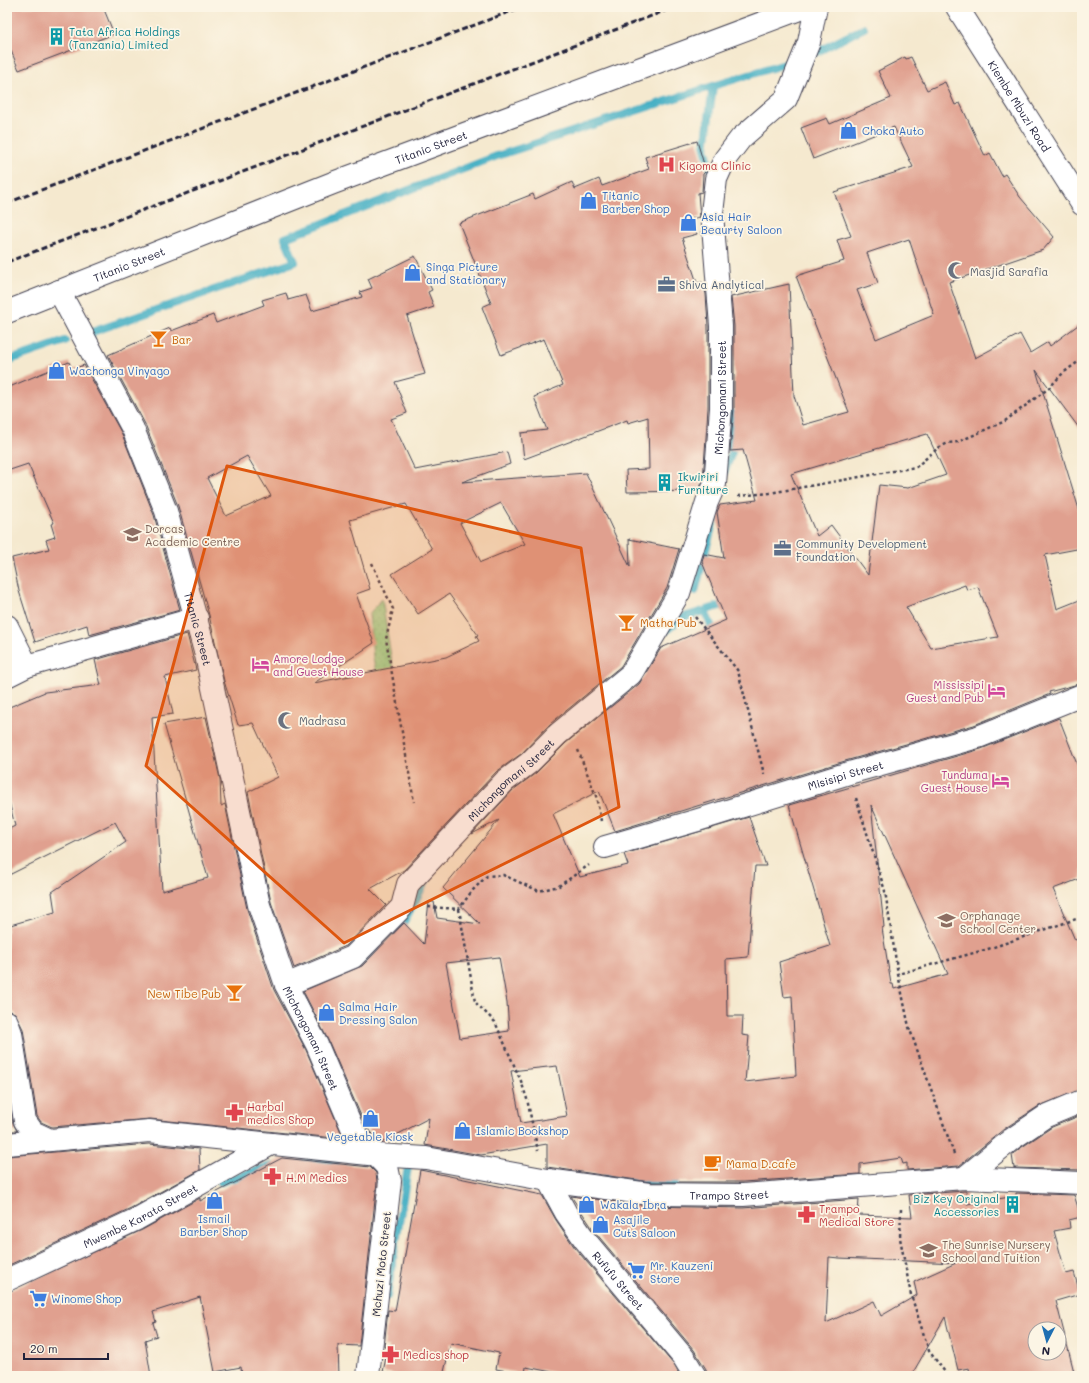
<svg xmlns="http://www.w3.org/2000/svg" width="1089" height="1383" viewBox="0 0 1089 1383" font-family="Mali,sans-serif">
<defs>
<pattern id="park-dots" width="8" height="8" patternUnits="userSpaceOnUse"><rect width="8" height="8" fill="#92d58e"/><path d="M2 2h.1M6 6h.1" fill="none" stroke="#7eb77b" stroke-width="1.8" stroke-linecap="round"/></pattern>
</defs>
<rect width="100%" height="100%" fill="#fcf5e5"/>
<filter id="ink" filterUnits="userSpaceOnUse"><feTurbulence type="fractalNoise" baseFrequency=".025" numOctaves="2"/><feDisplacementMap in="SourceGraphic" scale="8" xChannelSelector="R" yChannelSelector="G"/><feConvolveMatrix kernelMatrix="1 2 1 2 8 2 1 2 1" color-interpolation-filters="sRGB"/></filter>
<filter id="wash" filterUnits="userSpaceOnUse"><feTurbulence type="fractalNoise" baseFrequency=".012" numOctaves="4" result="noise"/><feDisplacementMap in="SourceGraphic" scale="16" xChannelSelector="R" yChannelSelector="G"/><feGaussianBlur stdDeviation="0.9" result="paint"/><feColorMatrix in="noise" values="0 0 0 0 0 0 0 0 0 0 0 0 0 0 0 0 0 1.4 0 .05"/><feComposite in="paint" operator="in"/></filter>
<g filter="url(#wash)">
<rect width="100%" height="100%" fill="#f5e9cf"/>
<path fill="url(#park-dots)" stroke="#5a7c64" d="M 382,599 L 393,669 L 380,691 L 373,658 L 369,614 Z"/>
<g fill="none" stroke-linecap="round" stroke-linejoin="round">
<path stroke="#46b0c5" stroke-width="8" d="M 815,53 L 864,28
M 711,169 L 705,148 L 713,86
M 91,338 L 89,333 L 295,262 L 285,238 L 497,156 L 713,86 L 795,61
M 7,361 L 65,341
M 724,474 L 732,452 L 730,413
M 695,591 L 714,519 L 711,508
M 705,612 L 716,636
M 666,631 L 681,618 L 729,603
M 397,934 L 431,872
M 351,972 L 378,951
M 304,1162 L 337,1160
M 607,1177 L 675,1184
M 221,1182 L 271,1166
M 387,1296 L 409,1161"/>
</g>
<g id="blocks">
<path fill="#e0a08f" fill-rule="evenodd" d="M 7,7 L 103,7 L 114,34 L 19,70 L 7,41 Z
M 905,57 L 906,59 L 911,57 L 927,90 L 945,82 L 955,105 L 960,103 L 985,156 L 990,153 L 1002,176 L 1005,174 L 1020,197 L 1054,237 L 1043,250 L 949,282 L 975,358 L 1020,334 L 1030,353 L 1048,342 L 1050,346 L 1082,322 L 1082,432 L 1036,370 L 1082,519 L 1082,548 L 1045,555 L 1057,609 L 1082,599 L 1082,683 L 1049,692 L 1050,694 L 974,725 L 845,761 L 615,831 L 599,791 L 553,814 L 580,877 L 628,865 L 624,854 L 749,817 L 766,866 L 755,866 L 748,957 L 726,959 L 727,1016 L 743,1016 L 742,1035 L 749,1036 L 745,1082 L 796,1076 L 792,996 L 784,997 L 779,962 L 830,946 L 789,805 L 981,749 L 1059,718 L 1082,777 L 1082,878 L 1053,889 L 1075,940 L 1082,937 L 1082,1089 L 1039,1106 L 1004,1129 L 959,1166 L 907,1170 L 907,1163 L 903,1164 L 901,1158 L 860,1164 L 860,1174 L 743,1182 L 650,1182 L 547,1167 L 547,1144 L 481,1155 L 425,1145 L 429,1118 L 381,1143 L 365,1125 L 328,1040 L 303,991 L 362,966 L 404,923 L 424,944 L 429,902 L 434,902 L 437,918 L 480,924 L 443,888 L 499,820 L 472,834 L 513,790 L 536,773 L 566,743 L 639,684 L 661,648 L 726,620 L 702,562 L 704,554 L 724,558 L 717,512 L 720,505 L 757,500 L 743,450 L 730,451 L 734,408 L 734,326 L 731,297 L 789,284 L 794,396 L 803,425 L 849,412 L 796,276 L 844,261 L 837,240 L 851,236 L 834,192 L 913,167 L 894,127 L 813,159 L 801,128 L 827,118 L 830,124 L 891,98 L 878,71 ZM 909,239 L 934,315 L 876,339 L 857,290 L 878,283 L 867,253 ZM 927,434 L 946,475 L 908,488 L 879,485 L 868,575 L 831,525 L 817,536 L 791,474 ZM 965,585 L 967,590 L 978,587 L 998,637 L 931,648 L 906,607 ZM 871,805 L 948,974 L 894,989 L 893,984 L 891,984 L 882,928 L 884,927 ZM 499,957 L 507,1002 L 509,1031 L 460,1038 L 446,963 ZM 557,1066 L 567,1116 L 521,1123 L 511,1071 Z
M 697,141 L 706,171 L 703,174 L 702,192 L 698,193 L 700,217 L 691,219 L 697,234 L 682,238 L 697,283 L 702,282 L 706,294 L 708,326 L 708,408 L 703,481 L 698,491 L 627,492 L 626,470 L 649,469 L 648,417 L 628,423 L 627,420 L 524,459 L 521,433 L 547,430 L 534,397 L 563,385 L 544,339 L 501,355 L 482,307 L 491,303 L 459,223 L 533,194 L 535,199 L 572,182 L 575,189 L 599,179 L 602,186 L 649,169 L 645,157 Z
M 415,256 L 432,290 L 428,292 L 434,307 L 407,316 L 425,374 L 395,382 L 407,413 L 391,419 L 415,470 L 507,452 L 510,464 L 462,482 L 586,473 L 630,567 L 629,539 L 679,549 L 667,588 L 621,666 L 550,724 L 521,754 L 496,772 L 404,870 L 370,889 L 386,905 L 346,946 L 294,968 L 271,902 L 248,792 L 278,777 L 253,723 L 238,725 L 224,681 L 209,615 L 178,506 L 145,424 L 108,355 L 170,328 L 171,331 L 213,315 L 216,323 L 264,305 L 262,300 L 286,293 L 288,300 L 306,295 L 312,311 L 362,297 L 360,292 L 372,288 L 368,279 ZM 247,456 L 271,496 L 226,516 L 207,478 ZM 501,503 L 525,544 L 481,562 L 460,523 ZM 406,504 L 432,549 L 392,574 L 418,614 L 449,594 L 478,635 L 476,636 L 479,641 L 446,657 L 314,683 L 374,643 L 356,594 L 370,589 L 350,520 Z
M 69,362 L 72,369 L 84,365 L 122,434 L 154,515 L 180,610 L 89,635 L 87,625 L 35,642 L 19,591 L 12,558 L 49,549 L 46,540 L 55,537 L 51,524 L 54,523 L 28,464 L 7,471 L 7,388 Z
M 187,634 L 196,670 L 165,677 L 173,714 L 152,717 L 162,891 L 208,878 L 164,724 L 206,717 L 220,779 L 221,806 L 225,804 L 247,909 L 274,990 L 306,1050 L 344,1139 L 150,1119 L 52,1127 L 41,1122 L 37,1116 L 23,1029 L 15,1013 L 7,1010 L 7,926 L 55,912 L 52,892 L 126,842 L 115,822 L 7,876 L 7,830 L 15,826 L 7,793 L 7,708 L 45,692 L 101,685 L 95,660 Z
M 7,1087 L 13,1123 L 17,1131 L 7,1131 Z
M 1079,1116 L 1082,1131 L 1082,1170 L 1014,1168 L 1012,1155 L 1019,1149 L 1052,1127 Z
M 149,1144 L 199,1149 L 200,1170 L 131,1208 L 7,1266 L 7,1156 Z
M 282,1158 L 370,1167 L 376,1173 L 377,1182 L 359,1346 L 338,1345 L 339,1376 L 242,1376 L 241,1367 L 215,1372 L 200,1297 L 153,1312 L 156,1322 L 153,1323 L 157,1336 L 145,1340 L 151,1376 L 7,1376 L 7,1292 L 142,1230 L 200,1198 L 200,1201 Z
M 420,1170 L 542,1195 L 556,1220 L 575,1248 L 674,1365 L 680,1376 L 573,1376 L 526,1367 L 525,1374 L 496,1369 L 499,1353 L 451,1343 L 443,1376 L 403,1376 L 383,1372 L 388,1347 L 384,1347 L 388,1310 L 395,1311 Z
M 966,1191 L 967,1204 L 1016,1196 L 1016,1193 L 1074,1195 L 1081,1217 L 1069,1220 L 1070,1228 L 1054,1231 L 1066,1274 L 1074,1272 L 1080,1294 L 1056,1301 L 1075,1376 L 970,1376 L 969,1368 L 958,1370 L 945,1317 L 911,1376 L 707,1376 L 706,1369 L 694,1350 L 595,1232 L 571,1196 L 649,1206 L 743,1208 L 859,1199 L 858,1215 L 912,1217 L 909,1195 ZM 829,1257 L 839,1258 L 956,1263 L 914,1282 L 917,1295 L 881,1316 L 874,1301 L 826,1323 ZM 1035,1329 L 1059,1329 L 1059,1353 L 1035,1353 Z"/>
</g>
</g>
<g filter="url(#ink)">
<use href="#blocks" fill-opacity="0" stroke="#424051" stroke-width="1"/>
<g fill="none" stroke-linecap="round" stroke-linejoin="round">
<defs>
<g id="minor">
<path id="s1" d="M 59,291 L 133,429 L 166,511 L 206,655 L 259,905 L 286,985 L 317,1045 L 354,1132 L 387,1167 L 390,1181 L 368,1376"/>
<path id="s2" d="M 7,312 L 333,183 L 805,7"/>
<path d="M 7,626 L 27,666"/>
<path d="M 7,676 L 27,666 L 197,618"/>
<path id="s3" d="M 605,847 L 698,820 L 849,773 L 978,737 L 1082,695"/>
<path id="s4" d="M 286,985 L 353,957 L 402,907 L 408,884 L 505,781 L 529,763 L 558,734 L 631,674 L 679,593 L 707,502 L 715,484 L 721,408 L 721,326 L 712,213 L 716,179 L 725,159 L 741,138 L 786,99 L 809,42 L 816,7"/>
<path d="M 7,1022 L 11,1033 L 25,1121 L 33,1132 L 50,1140"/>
<path id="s5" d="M 7,1144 L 149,1131 L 378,1155 L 426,1158 L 548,1180 L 649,1194 L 743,1195 L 964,1178 L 1082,1183"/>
<path d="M 964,1178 L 1012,1139 L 1046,1116 L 1082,1101"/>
<path id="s6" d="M 548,1180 L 566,1213 L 585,1240 L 684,1358 L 695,1376"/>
<path id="s7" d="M 7,1280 L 137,1219 L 271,1144"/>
</g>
<g id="secondary">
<path id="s8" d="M 957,7 L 1082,204"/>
</g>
</defs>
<use href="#minor" stroke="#424051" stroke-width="24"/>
<use href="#secondary" stroke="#424051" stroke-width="24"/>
<path stroke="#424051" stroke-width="2.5" stroke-dasharray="3 3" stroke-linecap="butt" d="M 738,496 L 770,493 L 916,467 L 938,448 L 948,443 L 958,442 L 1005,421 L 1049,388 L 1063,373 L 1082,359
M 372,563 L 393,609 L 386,639 L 414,802
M 695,617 L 738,671 L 764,774
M 578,750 L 596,796 L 601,821
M 856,798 L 885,891 L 898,974
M 428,907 L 459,909 L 472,891 L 487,876 L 503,875 L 539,891 L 559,886 L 589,865
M 459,909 L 475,1002 L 495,1022 L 521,1081 L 527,1099 L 538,1151
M 954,1154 L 909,1027 L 898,974 L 988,949 L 1082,917
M 901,1209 L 900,1238 L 911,1295 L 929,1351 L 948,1376"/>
<use href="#minor" stroke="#fff" stroke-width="22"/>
<use href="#secondary" stroke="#fff" stroke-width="22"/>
<path stroke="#22223b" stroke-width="3" stroke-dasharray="6 3" stroke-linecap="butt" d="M 7,203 L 522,7
M 7,262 L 675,7"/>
</g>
</g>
<path fill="#de560e" fill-opacity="0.2" stroke="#de560e" stroke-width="3" stroke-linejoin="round" d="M 227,466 L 581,548 L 619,807 L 344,943 L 146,766 Z"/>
<defs>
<symbol id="building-bare" viewBox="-9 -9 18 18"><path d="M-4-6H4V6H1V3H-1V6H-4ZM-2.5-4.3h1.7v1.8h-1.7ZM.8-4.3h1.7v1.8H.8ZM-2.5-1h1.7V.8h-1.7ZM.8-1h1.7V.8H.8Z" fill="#0f9aa8" stroke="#fcf5e5" stroke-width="2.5" paint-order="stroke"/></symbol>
<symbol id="shop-bare" viewBox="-9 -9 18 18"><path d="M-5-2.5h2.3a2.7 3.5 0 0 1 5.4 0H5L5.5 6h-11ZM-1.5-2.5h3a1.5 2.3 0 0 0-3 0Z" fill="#3f7fe0" stroke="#fcf5e5" stroke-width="2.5" paint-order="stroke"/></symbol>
<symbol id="hospital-bare" viewBox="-9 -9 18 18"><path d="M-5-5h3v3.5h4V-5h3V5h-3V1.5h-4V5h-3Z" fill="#e0444e" stroke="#fcf5e5" stroke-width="2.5" paint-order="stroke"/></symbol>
<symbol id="mosque-bare" viewBox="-9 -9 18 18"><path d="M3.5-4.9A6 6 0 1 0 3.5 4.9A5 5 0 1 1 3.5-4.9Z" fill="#6b7280" stroke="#fcf5e5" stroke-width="2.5" paint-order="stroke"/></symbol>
<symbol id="office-bare" viewBox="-9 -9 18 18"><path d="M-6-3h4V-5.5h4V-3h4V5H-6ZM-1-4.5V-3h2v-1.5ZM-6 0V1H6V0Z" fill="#5c6f8a" stroke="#fcf5e5" stroke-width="2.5" paint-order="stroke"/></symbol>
<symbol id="bar-bare" viewBox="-9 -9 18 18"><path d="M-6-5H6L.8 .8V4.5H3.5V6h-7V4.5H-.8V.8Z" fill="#e8710a" stroke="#fcf5e5" stroke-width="2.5" paint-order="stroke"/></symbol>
<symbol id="school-bare" viewBox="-9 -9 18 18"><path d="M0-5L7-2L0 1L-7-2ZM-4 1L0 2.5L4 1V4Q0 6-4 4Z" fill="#8d6e63" stroke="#fcf5e5" stroke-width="2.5" paint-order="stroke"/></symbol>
<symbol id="hotel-bare" viewBox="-9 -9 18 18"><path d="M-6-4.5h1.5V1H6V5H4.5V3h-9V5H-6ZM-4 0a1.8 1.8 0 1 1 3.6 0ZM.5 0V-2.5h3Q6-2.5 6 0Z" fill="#d1479c" stroke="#fcf5e5" stroke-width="2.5" paint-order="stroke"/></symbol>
<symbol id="pharmacy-bare" viewBox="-9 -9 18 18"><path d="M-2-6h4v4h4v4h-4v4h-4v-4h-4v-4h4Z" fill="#e0444e" stroke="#fcf5e5" stroke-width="2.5" paint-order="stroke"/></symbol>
<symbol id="cafe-bare" viewBox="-9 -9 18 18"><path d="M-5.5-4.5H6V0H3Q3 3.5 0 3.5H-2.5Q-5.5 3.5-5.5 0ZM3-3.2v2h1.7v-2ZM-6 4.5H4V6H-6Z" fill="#e8710a" stroke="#fcf5e5" stroke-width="2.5" paint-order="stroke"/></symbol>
<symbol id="supermarket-bare" viewBox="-9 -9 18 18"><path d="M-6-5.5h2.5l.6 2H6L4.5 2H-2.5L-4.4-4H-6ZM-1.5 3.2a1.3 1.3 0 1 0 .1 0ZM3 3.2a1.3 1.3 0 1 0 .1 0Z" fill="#3f7fe0" stroke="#fcf5e5" stroke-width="2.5" paint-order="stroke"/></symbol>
</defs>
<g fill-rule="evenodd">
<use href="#building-bare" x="44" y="24" width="25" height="25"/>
<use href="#shop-bare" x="836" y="118" width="25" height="25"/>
<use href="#hospital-bare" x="654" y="152" width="25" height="25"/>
<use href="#shop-bare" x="576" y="188" width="25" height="25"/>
<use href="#shop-bare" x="676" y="210" width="25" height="25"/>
<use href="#mosque-bare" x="944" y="258" width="25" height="25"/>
<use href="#shop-bare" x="400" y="260" width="25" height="25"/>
<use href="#office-bare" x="654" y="272" width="25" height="25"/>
<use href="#bar-bare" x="146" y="326" width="25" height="25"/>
<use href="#shop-bare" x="44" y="358" width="25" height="25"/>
<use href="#building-bare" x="652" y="470" width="25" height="25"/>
<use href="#school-bare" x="120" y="522" width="25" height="25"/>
<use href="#office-bare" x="770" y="536" width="25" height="25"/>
<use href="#bar-bare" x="614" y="610" width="25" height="25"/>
<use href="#hotel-bare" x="248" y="652" width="25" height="25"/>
<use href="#hotel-bare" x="984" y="678" width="25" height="25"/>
<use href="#mosque-bare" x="274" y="708" width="25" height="25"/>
<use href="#hotel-bare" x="988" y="768" width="25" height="25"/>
<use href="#school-bare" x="934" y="908" width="25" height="25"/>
<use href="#bar-bare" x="222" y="980" width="25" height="25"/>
<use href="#shop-bare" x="314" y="1000" width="25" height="25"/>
<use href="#pharmacy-bare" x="222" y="1100" width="25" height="25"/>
<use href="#shop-bare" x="358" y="1106" width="25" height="25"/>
<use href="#shop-bare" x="450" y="1118" width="25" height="25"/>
<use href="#cafe-bare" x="700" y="1150" width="25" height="25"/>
<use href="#pharmacy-bare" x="260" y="1164" width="25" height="25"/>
<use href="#shop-bare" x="202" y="1188" width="25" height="25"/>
<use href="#shop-bare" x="574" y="1192" width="25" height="25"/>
<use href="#building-bare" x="1000" y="1192" width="25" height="25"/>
<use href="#pharmacy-bare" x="794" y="1202" width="25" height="25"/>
<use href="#shop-bare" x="588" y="1212" width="25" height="25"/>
<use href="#school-bare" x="916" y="1238" width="25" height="25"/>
<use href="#supermarket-bare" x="624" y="1258" width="25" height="25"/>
<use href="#supermarket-bare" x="26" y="1286" width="25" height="25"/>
<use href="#pharmacy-bare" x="378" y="1342" width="25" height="25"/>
</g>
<g text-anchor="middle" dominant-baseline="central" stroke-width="3.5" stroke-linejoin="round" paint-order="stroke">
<g font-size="11" fill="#0d838f" stroke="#fcf5e5" text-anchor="start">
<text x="69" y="31">Tata Africa Holdings<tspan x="69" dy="13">(Tanzania) Limited</tspan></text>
<text x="678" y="476">Ikwiriri<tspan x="678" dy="13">Furniture</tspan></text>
<text x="999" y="1198" text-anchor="end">Biz Key Original<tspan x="999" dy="13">Accessories</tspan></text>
</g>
<g font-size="11" fill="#22223b" stroke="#fcf5e5">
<text stroke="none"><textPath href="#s8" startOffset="117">Kiembe Mbuzi Road</textPath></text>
<text stroke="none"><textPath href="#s2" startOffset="455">Titanic Street</textPath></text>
<text stroke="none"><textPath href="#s2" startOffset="131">Titanic Street</textPath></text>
<text stroke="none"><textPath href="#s4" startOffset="769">Michongomani Street</textPath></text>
<text stroke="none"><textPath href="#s1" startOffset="367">Titanic Street</textPath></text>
<text stroke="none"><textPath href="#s3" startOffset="251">Misisipi Street</textPath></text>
<text stroke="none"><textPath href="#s4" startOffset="313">Michongomani Street</textPath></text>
<text stroke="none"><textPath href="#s1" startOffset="793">Michongomani Street</textPath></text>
<text stroke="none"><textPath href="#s5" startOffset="727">Trampo Street</textPath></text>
<text stroke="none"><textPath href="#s7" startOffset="148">Mwembe Karata Street</textPath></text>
<text transform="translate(381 1264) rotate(-84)">Mchuzi Moto Street</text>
<text stroke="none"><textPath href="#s6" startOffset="123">Rufufu Street</textPath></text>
</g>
<g font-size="11" fill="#366cbe" stroke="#fcf5e5" text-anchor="start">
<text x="862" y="130">Choka Auto</text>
<text x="602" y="195">Titanic<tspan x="602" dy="13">Barber Shop</tspan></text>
<text x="701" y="216">Asia Hair<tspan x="701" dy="13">Beaurty Saloon</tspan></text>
<text x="426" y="266">Singa Picture<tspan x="426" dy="13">and Stationary</tspan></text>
<text x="69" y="370">Wachonga Vinyago</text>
<text x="339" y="1006">Salma Hair<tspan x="339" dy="13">Dressing Salon</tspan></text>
<text x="476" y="1130">Islamic Bookshop</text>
<text x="370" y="1136" text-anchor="middle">Vegetable Kiosk</text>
<text x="600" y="1204">Wakala Ibra</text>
<text x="214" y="1218" text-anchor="middle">Ismail<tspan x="214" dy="13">Barber Shop</tspan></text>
<text x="613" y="1219">Asajile<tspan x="613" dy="13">Cuts Saloon</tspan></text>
<text x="650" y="1265">Mr. Kauzeni<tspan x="650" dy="13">Store</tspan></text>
<text x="51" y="1298">Winome Shop</text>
</g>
<g font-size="11" fill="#be3a42" stroke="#fcf5e5" text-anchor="start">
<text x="679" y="165">Kigoma Clinic</text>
<text x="247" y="1106">Harbal<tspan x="247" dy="13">medics Shop</tspan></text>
<text x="286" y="1177">H.M Medics</text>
<text x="819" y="1208">Trampo<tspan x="819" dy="13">Medical Store</tspan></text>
<text x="403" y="1354">Medics shop</text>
</g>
<g font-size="11" fill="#5b616d" stroke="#fcf5e5" text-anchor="start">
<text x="970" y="271">Masjid Sarafia</text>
<text x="299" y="720">Madrasa</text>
</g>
<g font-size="11" fill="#4e5e75" stroke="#fcf5e5" text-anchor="start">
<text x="679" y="284">Shiva Analytical</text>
<text x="796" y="543">Community Development<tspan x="796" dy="13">Foundation</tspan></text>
</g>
<g font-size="11" fill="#c56008" stroke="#fcf5e5" text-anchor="start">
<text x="172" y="339">Bar</text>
<text x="640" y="622">Matha Pub</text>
<text x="221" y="993" text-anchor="end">New Tibe Pub</text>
<text x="726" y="1163">Mama D.cafe</text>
</g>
<g font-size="11" fill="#785e54" stroke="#fcf5e5" text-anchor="start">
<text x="145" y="528">Dorcas<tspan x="145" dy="13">Academic Centre</tspan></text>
<text x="960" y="915">Orphanage<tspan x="960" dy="13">School Center</tspan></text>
<text x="942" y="1244">The Sunrise Nursery<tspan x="942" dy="13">School and Tuition</tspan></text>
</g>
<g font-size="11" fill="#b23c85" stroke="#fcf5e5" text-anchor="end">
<text x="273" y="658" text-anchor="start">Amore Lodge<tspan x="273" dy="13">and Guest House</tspan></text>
<text x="984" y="684">Mississipi<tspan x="984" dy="13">Guest and Pub</tspan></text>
<text x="988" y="774">Tunduma<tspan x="988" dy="13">Guest House</tspan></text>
</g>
</g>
<rect width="1089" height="1383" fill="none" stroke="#fcf5e5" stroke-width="24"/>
<g transform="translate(1047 1341) rotate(186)"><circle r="19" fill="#fcf5e5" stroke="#a5a1a1"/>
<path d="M0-3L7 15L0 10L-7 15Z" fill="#1f6fb2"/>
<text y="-6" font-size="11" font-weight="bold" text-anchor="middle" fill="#22223b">N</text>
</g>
<path d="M24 1353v6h84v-6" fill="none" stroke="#22223b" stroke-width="2"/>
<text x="30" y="1353" font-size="12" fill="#22223b" stroke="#fcf5e5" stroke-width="3" paint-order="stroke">20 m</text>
</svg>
